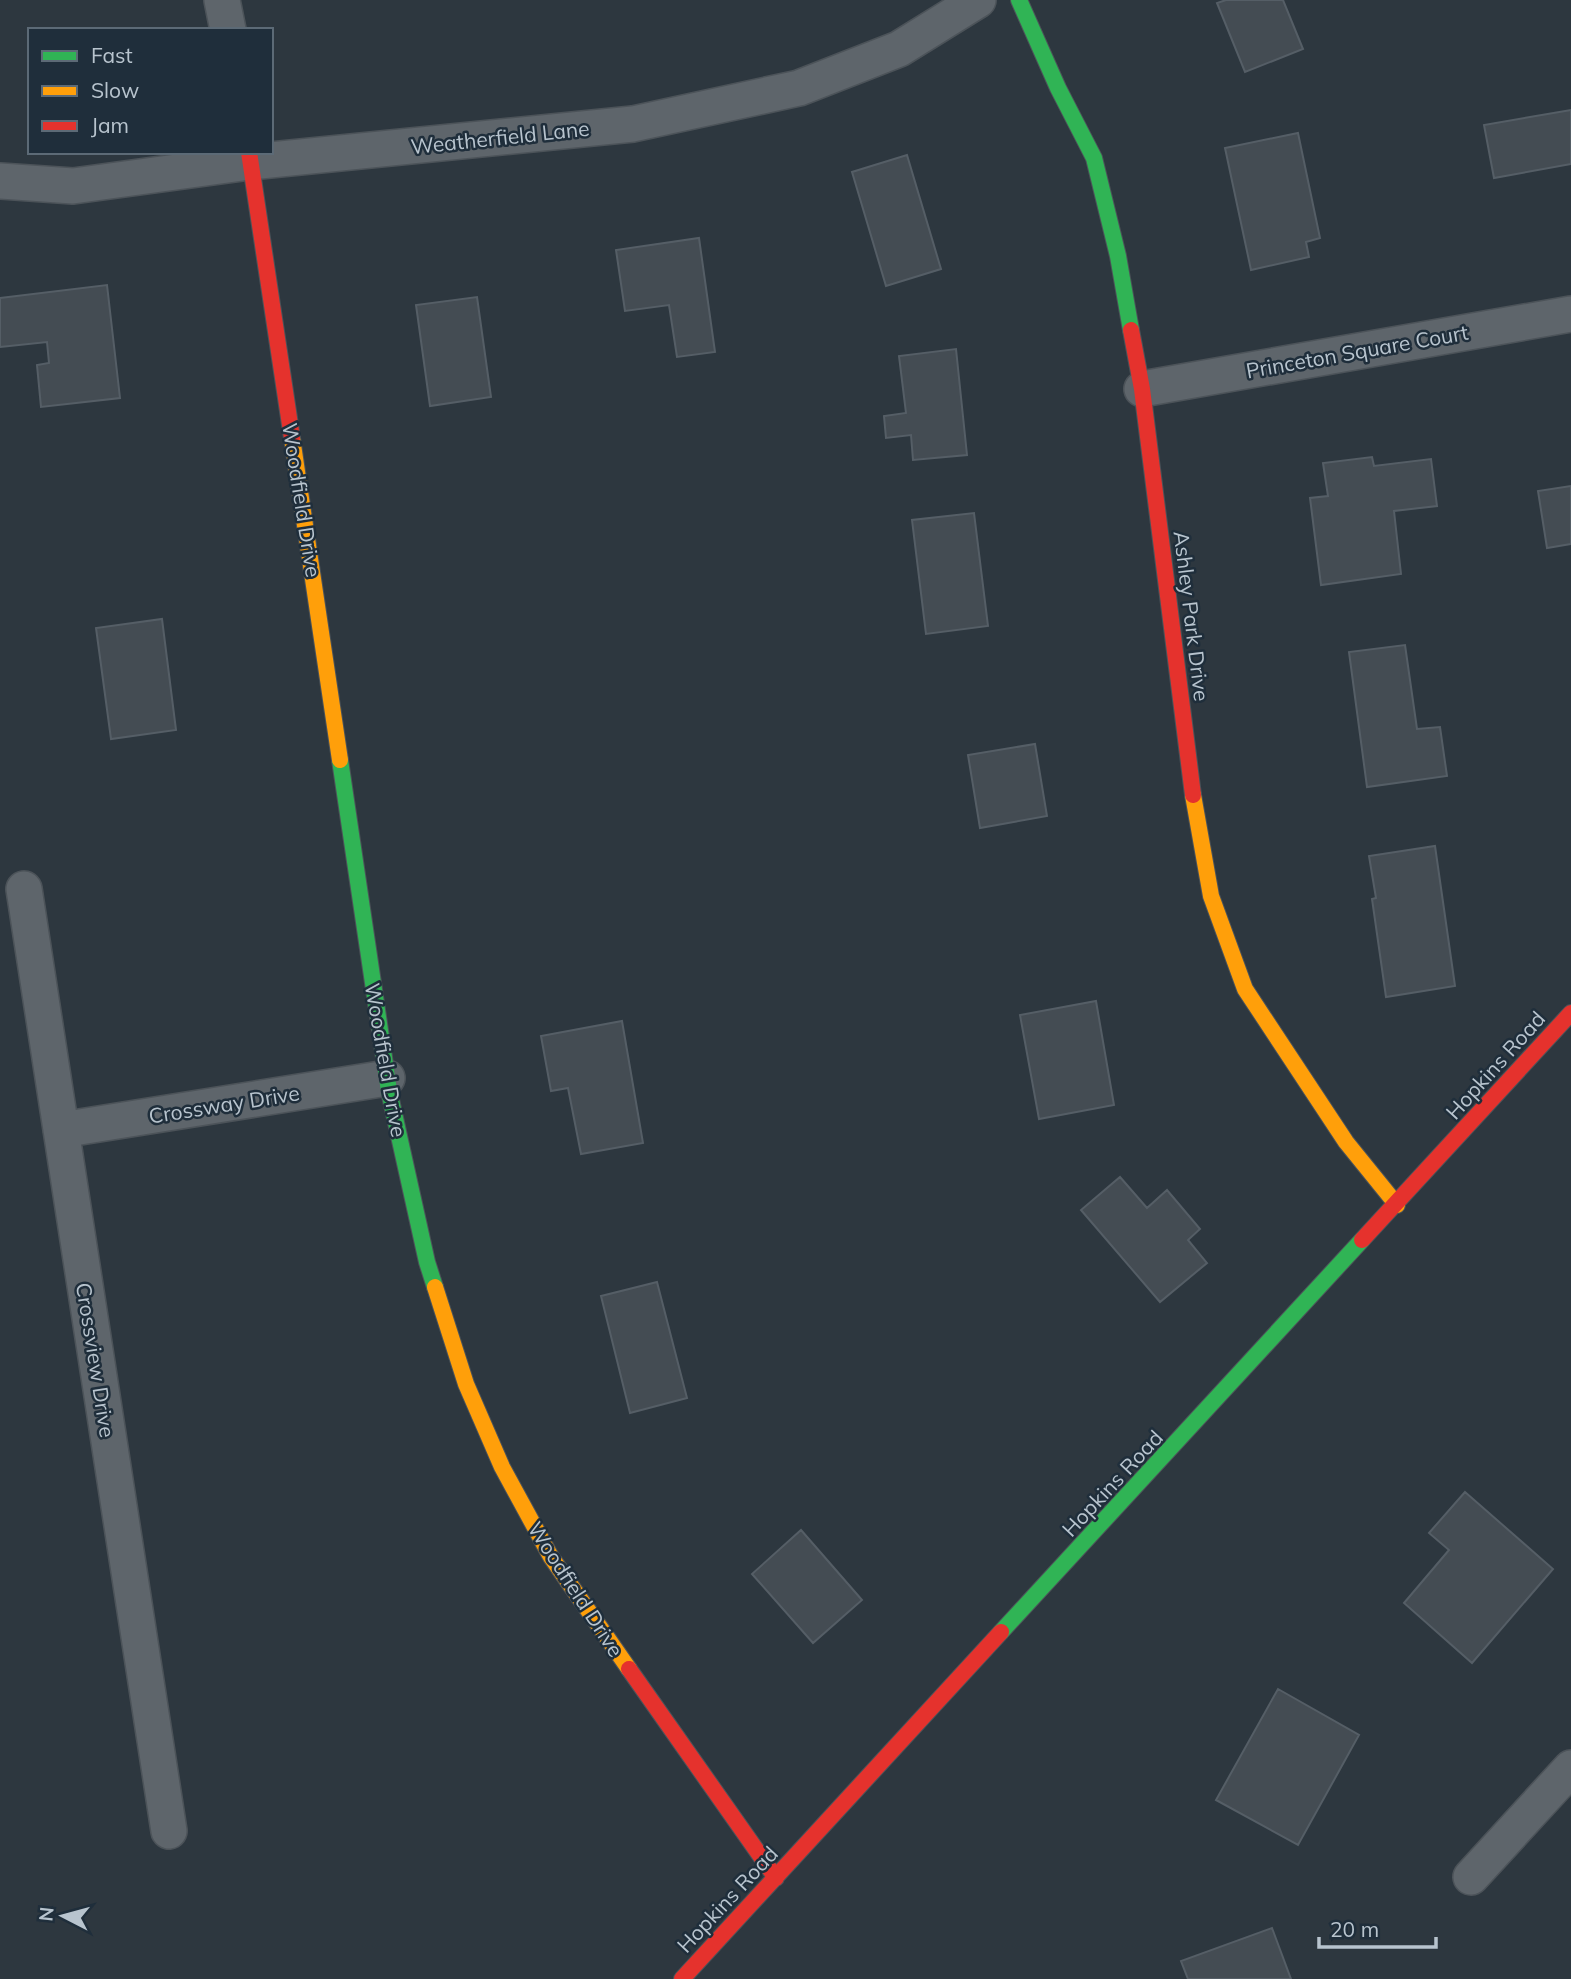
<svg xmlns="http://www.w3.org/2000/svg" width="1571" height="1979" viewBox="0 0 1571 1979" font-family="Mulish,sans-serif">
<rect width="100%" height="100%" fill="#2d373f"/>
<path fill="#444c53" stroke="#555e66" stroke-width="2" d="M 1226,0 L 1283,0 L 1303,49 L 1245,72 L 1217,3 Z
M 1571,110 L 1571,164 L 1494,178 L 1484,125 Z
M 1298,133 L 1320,238 L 1306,242 L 1309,257 L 1251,270 L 1225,148 Z
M 907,155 L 941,269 L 886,286 L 852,172 Z
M 699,238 L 715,352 L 677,357 L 669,305 L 625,311 L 616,250 Z
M 107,285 L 120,398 L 41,407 L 37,365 L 49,363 L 47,342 L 0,347 L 0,298 Z
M 477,297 L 491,397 L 430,406 L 416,305 Z
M 956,349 L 967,455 L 913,460 L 911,435 L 886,438 L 884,416 L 906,413 L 899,356 Z
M 1372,457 L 1374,466 L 1431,459 L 1437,506 L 1394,511 L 1401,574 L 1321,585 L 1310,498 L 1328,496 L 1323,463 Z
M 1571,486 L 1571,544 L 1547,548 L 1538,491 Z
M 974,513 L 988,626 L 926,634 L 912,520 Z
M 162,619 L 176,730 L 111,739 L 96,628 Z
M 1405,645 L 1417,729 L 1440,727 L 1447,776 L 1367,787 L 1349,652 Z
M 1035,744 L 1047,816 L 980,828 L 968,755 Z
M 1435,846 L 1455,986 L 1386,997 L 1372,899 L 1376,898 L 1369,856 Z
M 1096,1001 L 1114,1105 L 1039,1119 L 1020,1015 Z
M 622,1021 L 643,1143 L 581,1154 L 568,1088 L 551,1091 L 541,1036 Z
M 1120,1177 L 1147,1208 L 1167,1190 L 1200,1229 L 1188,1240 L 1207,1263 L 1160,1302 L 1081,1210 Z
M 657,1282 L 687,1398 L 630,1413 L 601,1296 Z
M 1465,1492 L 1553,1569 L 1472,1663 L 1404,1603 L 1449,1550 L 1429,1533 Z
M 801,1530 L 862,1600 L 813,1643 L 752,1574 Z
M 1278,1689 L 1359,1735 L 1298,1845 L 1216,1800 Z
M 1272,1928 L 1291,1979 L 1188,1979 L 1181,1961 Z"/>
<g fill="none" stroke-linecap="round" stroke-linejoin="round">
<defs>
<path id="street" d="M 222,0 L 228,30
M 0,181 L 73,186 L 250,162 L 633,124 L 799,88 L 899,49 L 978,0
M 1142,389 L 1571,314
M 24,889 L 169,1831
M 61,1130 L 387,1078
M 1471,1877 L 1571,1768"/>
<path id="fast" d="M 1019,0 L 1058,88 L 1094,158 L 1118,256 L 1131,330
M 340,760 L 389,1091 L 427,1262 L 435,1287
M 1001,1632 L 1362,1240"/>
<path id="slow" d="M 292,438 L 340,760
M 1193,795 L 1211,896 L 1245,989 L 1346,1142 L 1397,1205
M 435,1287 L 466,1384 L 502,1467 L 551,1557 L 629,1669"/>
<path id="jam" d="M 249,152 L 292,438
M 1131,330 L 1142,389 L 1193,795
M 1362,1240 L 1571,1013
M 629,1669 L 776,1878
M 682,1979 L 1001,1632"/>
</defs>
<use href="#street" stroke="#4c5359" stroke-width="38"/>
<use href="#fast" stroke="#4c5359" stroke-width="18"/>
<use href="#slow" stroke="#4c5359" stroke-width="18"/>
<use href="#jam" stroke="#4c5359" stroke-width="18"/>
<use href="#street" stroke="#5e656b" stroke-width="35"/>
<use href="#fast" stroke="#30b455" stroke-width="16"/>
<use href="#slow" stroke="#ff9f0a" stroke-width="16"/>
<use href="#jam" stroke="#e5322d" stroke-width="16"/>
</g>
<g text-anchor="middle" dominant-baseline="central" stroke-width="5" stroke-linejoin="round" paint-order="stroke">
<g font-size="21" fill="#b8c4ce" stroke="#1f2e3b">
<text transform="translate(500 137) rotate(-6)">Weatherfield Lane</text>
<text transform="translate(1357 351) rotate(-10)">Princeton Square Court</text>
<text transform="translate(302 500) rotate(81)">Woodfield Drive</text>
<text transform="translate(1192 616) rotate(83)">Ashley Park Drive</text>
<text transform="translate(386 1060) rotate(80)">Woodfield Drive</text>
<text transform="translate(1495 1065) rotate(-48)">Hopkins Road</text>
<text transform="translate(224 1104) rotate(-9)">Crossway Drive</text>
<text transform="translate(96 1360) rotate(81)">Crossview Drive</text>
<text transform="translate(1112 1483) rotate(-47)">Hopkins Road</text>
<text transform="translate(576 1589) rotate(57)">Woodfield Drive</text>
<text transform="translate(727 1899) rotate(-47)">Hopkins Road</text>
</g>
</g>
<rect x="28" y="28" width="245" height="126" fill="#1f2e3b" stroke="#5c6a76" stroke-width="2"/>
<rect x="42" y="51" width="35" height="10" fill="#30b455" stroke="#5c6a76" stroke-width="2"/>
<text x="91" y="63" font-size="21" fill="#b8c4ce">Fast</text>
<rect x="42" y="86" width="35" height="10" fill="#ff9f0a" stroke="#5c6a76" stroke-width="2"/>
<text x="91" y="98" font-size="21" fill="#b8c4ce">Slow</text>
<rect x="42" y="121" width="35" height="10" fill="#e5322d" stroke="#5c6a76" stroke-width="2"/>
<text x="91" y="133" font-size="21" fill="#b8c4ce">Jam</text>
<g transform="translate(63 1916) rotate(276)" stroke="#1f2e3b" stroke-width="5" paint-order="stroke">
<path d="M0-5L12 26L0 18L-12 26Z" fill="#b8c4ce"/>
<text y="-10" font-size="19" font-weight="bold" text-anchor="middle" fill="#b8c4ce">N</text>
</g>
<path d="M1319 1937v10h117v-10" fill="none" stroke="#b8c4ce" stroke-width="3.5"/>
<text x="1330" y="1937" font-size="21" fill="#b8c4ce" stroke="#1f2e3b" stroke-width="5" paint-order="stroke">20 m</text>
</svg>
